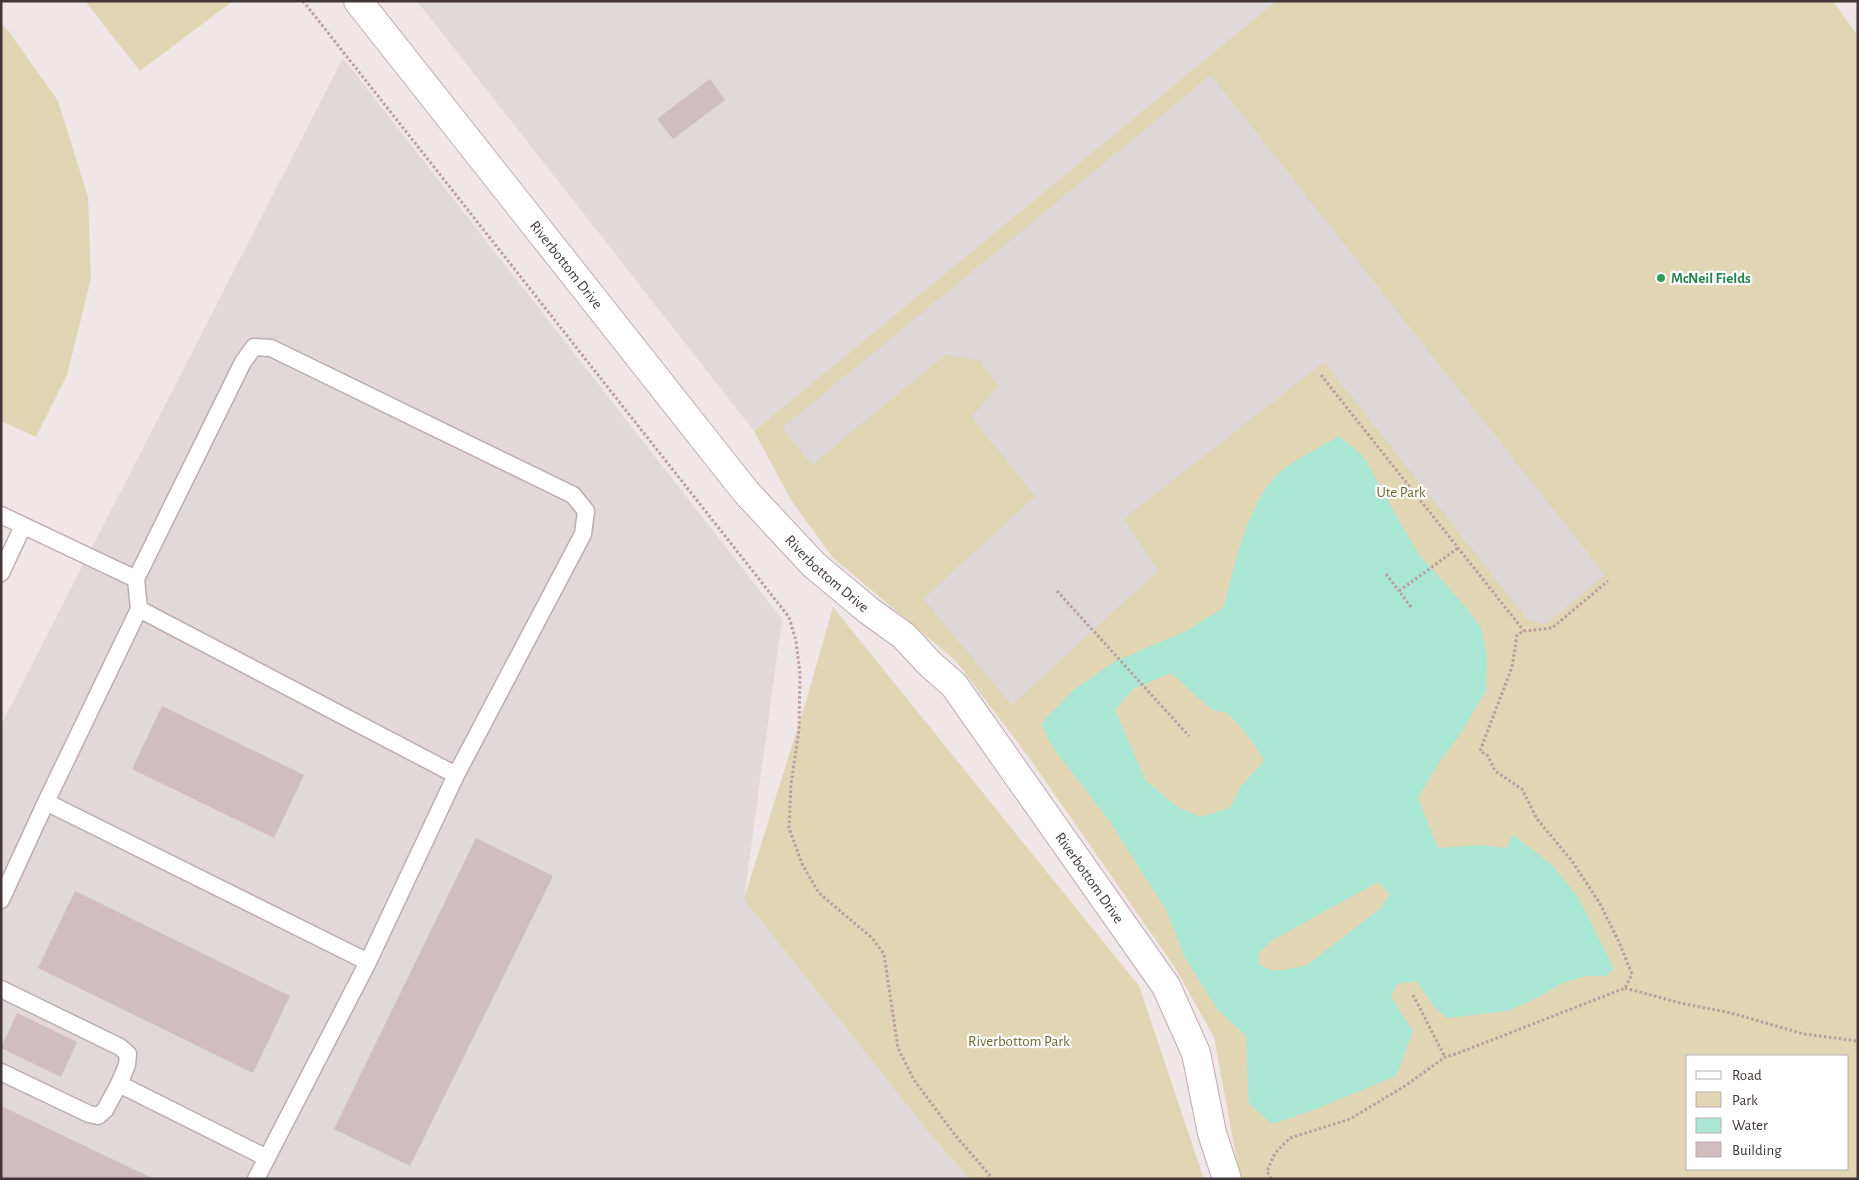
<svg xmlns="http://www.w3.org/2000/svg" width="1859" height="1180" viewBox="0 0 1859 1180" font-family="'Alegreya Sans',sans-serif">
<rect width="100%" height="100%" fill="#f1e6e7"/>
<path fill="#e0d8d9" d="M 417,1 L 1276,1 L 754,431 Z
M 343,58 L 782,619 L 744,899 L 926,1129 L 969,1179 L 1,1179 L 1,725 Z"/>
<path fill="#e1d5b4" fill-rule="evenodd" d="M 85,1 L 233,1 L 140,71 Z
M 1276,1 L 1833,1 L 1858,36 L 1858,1179 L 1243,1179 L 1239,1172 L 1214,1037 L 1174,966 L 1028,756 L 956,661 L 833,558 L 791,500 L 754,431 ZM 1688,1056 L 1848,1056 L 1848,1169 L 1688,1169 Z
M 1,24 L 7,29 L 58,101 L 88,197 L 91,278 L 67,375 L 36,437 L 1,421 Z
M 833,607 L 1139,986 L 1204,1179 L 969,1179 L 926,1129 L 744,899 L 809,691 Z"/>
<path fill="#ddd7d7" d="M 1211,75 L 1605,575 L 1546,624 L 1528,620 L 1324,362 L 1124,519 L 1158,571 L 1012,705 L 923,599 L 1035,496 L 971,417 L 998,386 L 980,361 L 945,355 L 812,465 L 782,428 Z"/>
<path fill="#a9e7d4" fill-rule="evenodd" d="M 1339,436 L 1363,456 L 1417,552 L 1463,604 L 1481,627 L 1487,657 L 1486,691 L 1459,736 L 1440,761 L 1418,798 L 1438,848 L 1481,845 L 1507,848 L 1512,834 L 1552,865 L 1578,897 L 1614,969 L 1606,976 L 1586,976 L 1562,983 L 1539,997 L 1508,1011 L 1447,1018 L 1437,1010 L 1416,981 L 1397,984 L 1391,997 L 1413,1031 L 1396,1076 L 1311,1111 L 1272,1124 L 1249,1104 L 1246,1036 L 1218,1010 L 1185,958 L 1166,910 L 1111,823 L 1054,749 L 1041,724 L 1072,691 L 1114,662 L 1186,631 L 1224,607 C 1233,569 1246,512 1271,481 C 1286,463 1319,448 1339,436 ZM 1171,673 L 1212,710 L 1227,713 L 1237,723 L 1257,748 L 1264,761 L 1242,785 L 1230,808 L 1200,817 L 1176,806 L 1146,781 L 1115,710 L 1133,689 ZM 1376,883 L 1381,884 L 1389,894 L 1382,907 L 1307,965 L 1285,970 L 1270,970 L 1259,964 L 1258,954 L 1271,941 Z"/>
<path fill="#d1bdbf" d="M 710,79 L 725,100 L 673,139 L 657,119 Z
M 162,706 L 304,775 L 274,838 L 132,769 Z
M 476,838 L 553,876 L 410,1166 L 334,1129 Z
M 75,891 L 290,996 L 253,1073 L 38,968 Z
M 17,1013 L 77,1042 L 61,1077 L 1,1048 Z
M 1,1106 L 154,1179 L 1,1179 Z"/>
<g fill="none" stroke-linecap="round" stroke-linejoin="round">
<defs>
<path id="service" d="M 1,515 L 136,579 L 243,362 L 254,347 L 271,348 L 573,495 L 586,511 L 583,534 L 456,775 L 368,962 L 46,802 L 139,609 L 456,775
M 1,573 L 23,526
M 136,579 L 139,609
M 1,900 L 46,802
M 1,989 L 120,1047 L 128,1054 L 127,1065 L 119,1084 L 267,1158
M 1,1072 L 89,1114 L 98,1116 L 105,1110 L 119,1084
M 256,1179 L 368,962"/>
<g id="minor">
<path id="s1" d="M 358,1 L 746,492 L 814,565 L 868,610 L 904,636 L 930,664 L 954,685 L 1166,986 L 1196,1053 L 1212,1133 L 1227,1179"/>
</g>
</defs>
<use href="#service" stroke="#beadae" stroke-width="19"/>
<use href="#minor" stroke="#beadae" stroke-width="30"/>
<path stroke="#bb9d9f" stroke-width="3" stroke-dasharray="2.5 2.5" stroke-linecap="butt" d="M 303,1 L 789,617 L 796,641 L 800,674 L 799,730 L 791,784 L 789,828 L 802,864 L 819,893 L 872,938 L 884,954 L 898,1048 L 914,1080 L 955,1135 L 993,1179
M 1321,375 L 1524,631
M 1386,574 L 1399,591
M 1057,591 L 1189,736
M 1411,607 L 1399,591 L 1458,548
M 1625,988 L 1680,1003 L 1731,1013 L 1804,1034 L 1858,1041
M 1413,995 L 1445,1057
M 1271,1179 L 1267,1171 L 1275,1153 L 1290,1138 L 1350,1119 L 1405,1086 L 1445,1057 L 1456,1054 L 1625,988 L 1632,974 L 1619,942 L 1599,902 L 1572,861 L 1537,819 L 1522,789 L 1495,771 L 1488,756 L 1480,751 L 1512,667 L 1517,635 L 1524,631 L 1552,628 L 1608,581"/>
<use href="#service" stroke="#fff" stroke-width="16"/>
<use href="#minor" stroke="#fff" stroke-width="28"/>
</g>
<circle fill="#2e9e5b" stroke="#fff" stroke-width="2" cx="1661" cy="278" r="5"/>
<g text-anchor="middle" dominant-baseline="central" stroke-width="4.5" stroke-linejoin="round" paint-order="stroke">
<g font-size="15" fill="#433638" stroke="#fff">
<text stroke="none"><textPath href="#s1" startOffset="336">Riverbottom Drive</textPath></text>
<text stroke="none"><textPath href="#s1" startOffset="741">Riverbottom Drive</textPath></text>
<text stroke="none"><textPath href="#s1" startOffset="1146">Riverbottom Drive</textPath></text>
</g>
<g font-size="15" font-weight="bold" fill="#27864d" stroke="#fff" text-anchor="start">
<text x="1671" y="278">McNeil Fields</text>
</g>
<g font-size="15" fill="#6e6830" stroke="#fff">
<text x="1401" y="492">Ute Park</text>
<text x="1019" y="1041">Riverbottom Park</text>
</g>
</g>
<rect width="1859" height="1180" fill="none" stroke="#433638" stroke-width="5"/>
<rect x="1686" y="1055" width="162" height="115" fill="#ffffff" stroke="#b4afaf"/>
<rect x="1696" y="1071" width="25" height="8" fill="#ffffff" stroke="#b4afaf"/>
<text x="1732" y="1080" font-size="15" fill="#433638">Road</text>
<rect x="1696" y="1092" width="25" height="15" fill="#e1d5b4" stroke="#b4afaf"/>
<text x="1732" y="1105" font-size="15" fill="#433638">Park</text>
<rect x="1696" y="1118" width="25" height="15" fill="#a9e7d4" stroke="#b4afaf"/>
<text x="1732" y="1130" font-size="15" fill="#433638">Water</text>
<rect x="1696" y="1142" width="25" height="15" fill="#d1bdbf" stroke="#b4afaf"/>
<text x="1732" y="1155" font-size="15" fill="#433638">Building</text>
</svg>
